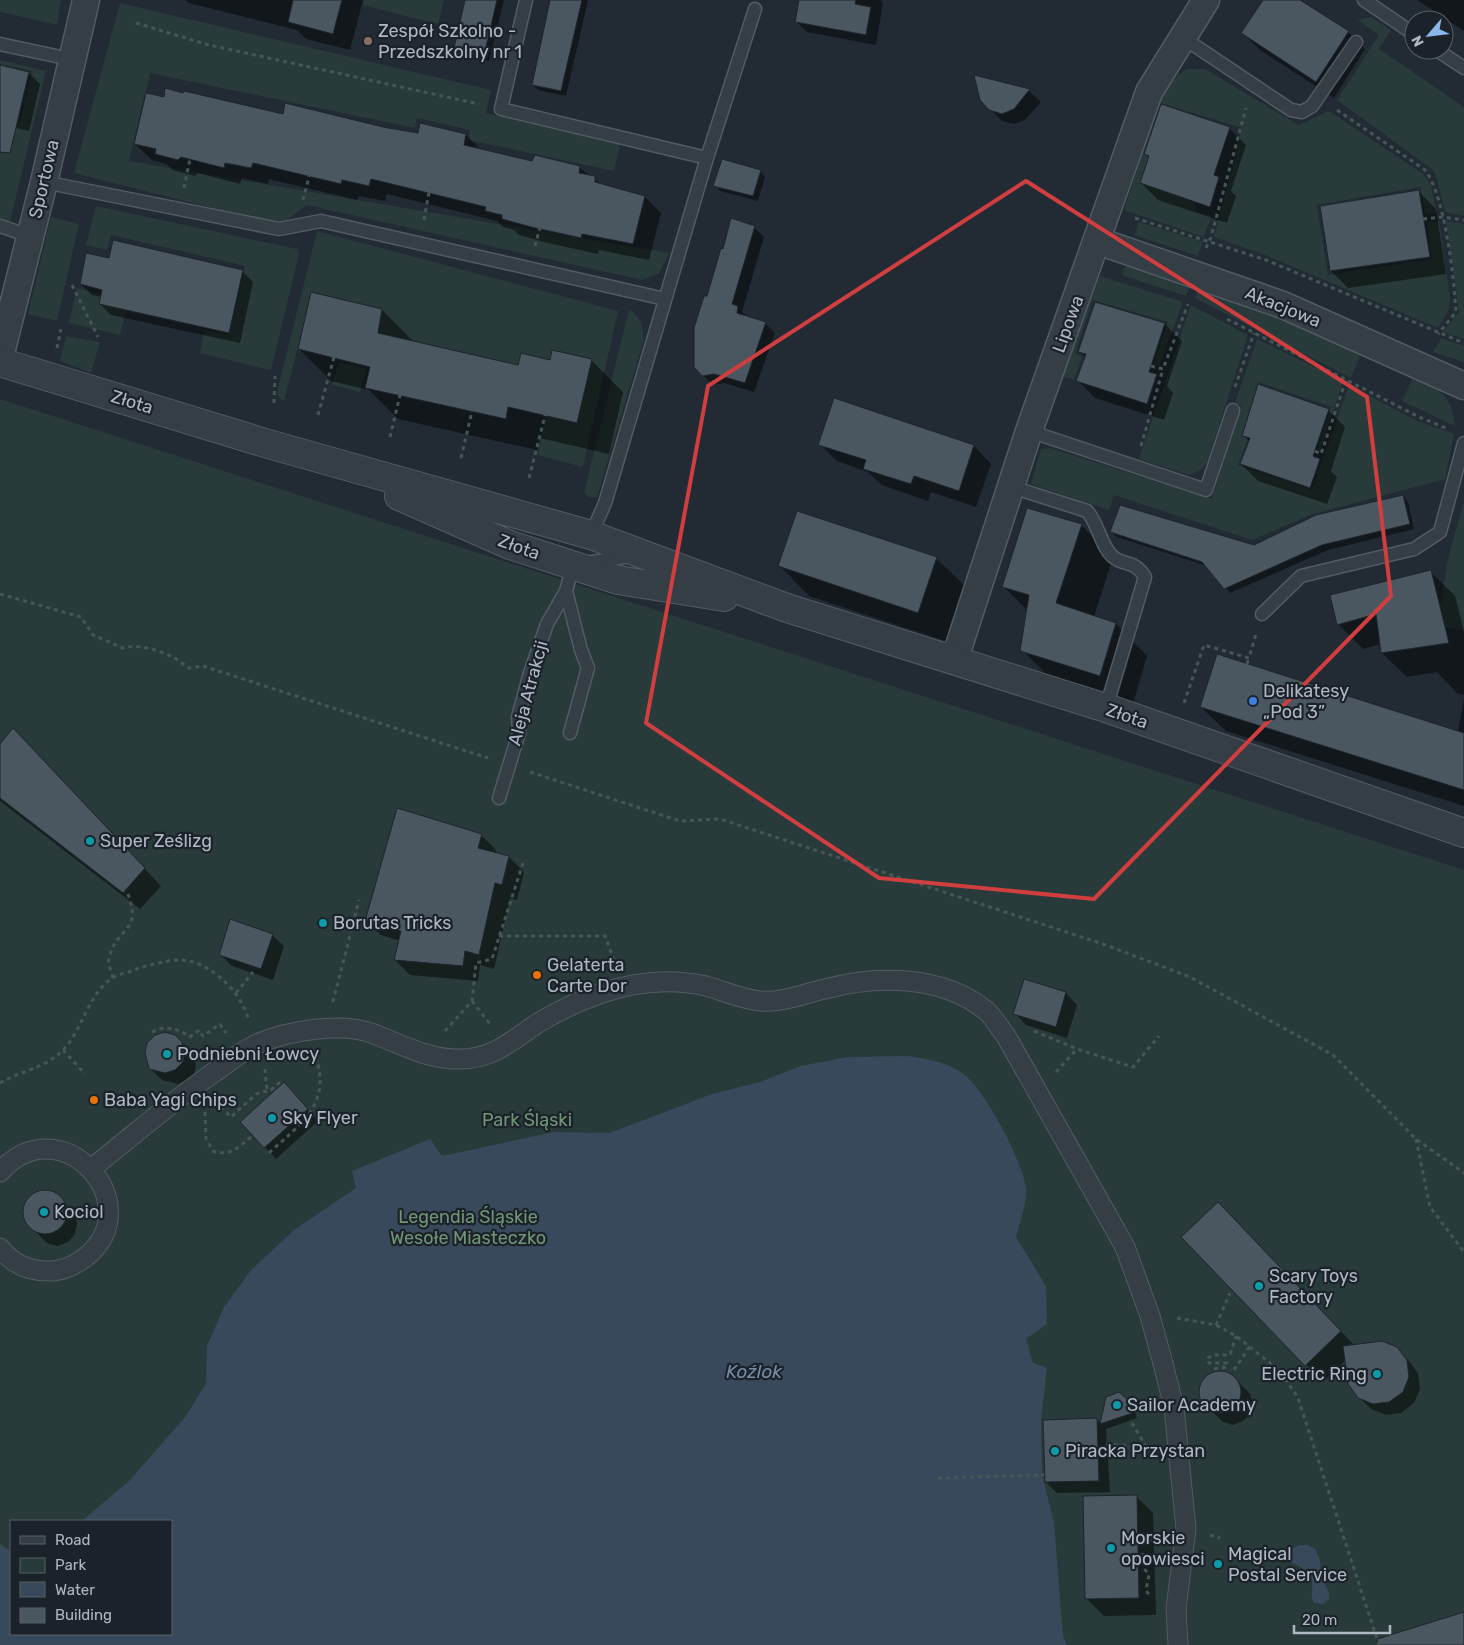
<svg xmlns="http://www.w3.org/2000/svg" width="1464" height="1645" viewBox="0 0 1464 1645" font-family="Rubik,sans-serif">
<rect width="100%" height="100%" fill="#222b34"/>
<path fill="#283a39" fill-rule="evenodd" d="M 0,0 L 61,0 L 57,25 L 0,12 Z
M 364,0 L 444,0 L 438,24 L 363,5 Z
M 120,3 L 491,90 L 486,113 L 620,145 L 614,171 L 469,140 L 470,130 L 417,118 L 415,128 L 150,73 L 129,161 L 669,253 L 659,273 L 642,280 L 307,205 L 280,225 L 74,173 Z
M 1371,17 L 1391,30 L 1379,49 L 1464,107 L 1464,216 L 1445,212 L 1436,176 L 1432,169 L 1337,100 L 1379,35 L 1358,20 Z
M 0,60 L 46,71 L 10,222 L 0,219 L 0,118 L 20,122 L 32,71 L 0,64 Z
M 1187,69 L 1205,69 L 1299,125 L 1329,111 L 1423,174 L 1430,183 L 1437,212 L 1426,215 L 1420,187 L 1317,205 L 1328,275 L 1432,259 L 1427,223 L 1439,221 L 1450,298 L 1448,311 L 1438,328 L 1265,255 L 1214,237 L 1242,128 L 1160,103 L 1144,154 L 1149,156 L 1140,183 L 1196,203 L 1195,211 L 1212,216 L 1203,237 L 1124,210 L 1159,99 L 1179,74 Z
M 96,206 L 297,249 L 299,254 L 271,370 L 200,353 L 204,330 L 229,335 L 245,266 L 111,235 L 107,250 L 86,245 Z
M 51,217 L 79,224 L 57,321 L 28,314 Z
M 1446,221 L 1464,224 L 1464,339 L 1443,332 L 1459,312 Z
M 1139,222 L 1203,242 L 1198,256 L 1134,235 Z
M 317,231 L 618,311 L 583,467 L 538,455 L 546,415 L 577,423 L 591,359 L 553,350 L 550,360 L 521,353 L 518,365 L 378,333 L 382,309 L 312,292 L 284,401 L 278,397 L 277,392 Z
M 1126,264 L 1190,285 L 1186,296 L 1121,275 Z
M 1100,276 L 1183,302 L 1159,367 L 1154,364 L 1168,322 L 1093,300 L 1075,353 L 1082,357 L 1074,380 L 1063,376 Z
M 1199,287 L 1362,351 L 1351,378 L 1195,298 Z
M 77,288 L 101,294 L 99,304 L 126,310 L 120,335 L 69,323 Z
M 1191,305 L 1248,335 L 1207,463 L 1199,471 L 1189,475 L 1139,459 Z
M 629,309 C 642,318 644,327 643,343 L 597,497 L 590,497 L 584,493 Z
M 66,336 L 100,342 L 91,373 L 60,361 Z
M 1441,338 L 1464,346 L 1464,362 L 1433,352 Z
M 1257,339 L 1343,381 L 1320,451 L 1317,450 L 1331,407 L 1258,382 L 1242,435 L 1248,438 L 1238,465 L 1312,490 L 1349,385 L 1415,420 L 1454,434 L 1445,479 L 1310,515 L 1252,540 L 1114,495 L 1109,510 L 1031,484 L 1041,449 L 1050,448 L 1212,499 L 1241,405 L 1235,403 Z
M 339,362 L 366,369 L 360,392 L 332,385 Z
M 1414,376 C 1440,389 1452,396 1455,426 L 1402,401 Z
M 0,399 L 1464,870 L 1464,1645 L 0,1645 ZM 11,1521 L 171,1521 L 171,1634 L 11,1634 Z
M 1464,501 L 1464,631 L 1437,626 L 1448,559 Z"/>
<path fill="#37495a" d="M 908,1056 C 927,1059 943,1061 959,1071 C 983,1084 1023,1162 1026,1188 C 1028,1200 1019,1225 1016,1237 L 1046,1286 L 1047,1324 L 1026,1339 L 1033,1363 L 1047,1368 L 1041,1419 L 1042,1475 L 1054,1522 L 1063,1636 L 1067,1645 L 0,1645 L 0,1544 L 11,1551 L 11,1634 L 171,1634 L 171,1521 L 82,1521 L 130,1480 L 186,1416 L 206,1383 L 207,1346 L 224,1307 L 251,1270 L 294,1230 L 356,1188 L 352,1171 L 430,1139 L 442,1156 L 554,1132 L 609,1133 L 712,1094 L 760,1082 L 801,1066 L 847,1057 Z
M 1300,1545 L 1308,1545 L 1315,1549 L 1320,1560 L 1321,1573 L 1329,1593 L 1329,1599 L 1323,1604 L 1314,1603 C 1310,1596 1313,1590 1312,1583 C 1311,1569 1295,1566 1287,1559 L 1286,1552 Z"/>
<path fill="#0007" d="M 185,0 L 363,0 L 350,50 L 306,39 L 297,30 L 189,3 Z
M 466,0 L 504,0 L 489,61 L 461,53 L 455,48 Z
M 553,0 L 588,0 L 566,96 L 538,90 L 533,85 Z
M 800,0 L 880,0 L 883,3 L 876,45 L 807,32 L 797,22 Z
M 1264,0 L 1298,0 L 1348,32 L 1365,49 L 1334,98 L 1260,50 L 1243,33 Z
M 1417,0 L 1464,0 L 1464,31 Z
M 0,66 L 29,73 L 40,84 L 29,131 L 0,124 Z
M 976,77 L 1029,91 L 1041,102 L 1025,120 L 1014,124 L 1002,121 L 990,109 Z
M 165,98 L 419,135 L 466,135 L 481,150 L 533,163 L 580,168 L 602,185 L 645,197 L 661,213 L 649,260 L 599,250 L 598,254 L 548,243 L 519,235 L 514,230 L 503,227 L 497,221 L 387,194 L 385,201 L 359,196 L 357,200 L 269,179 L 268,184 L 242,178 L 240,184 L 198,173 L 195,176 L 173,170 L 166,164 L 152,160 L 135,144 Z
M 1229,128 L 1246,145 L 1231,191 L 1236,196 L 1227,223 L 1158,200 L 1141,183 L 1150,158 L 1145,153 Z
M 760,171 L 765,177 L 758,201 L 720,191 L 715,185 Z
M 1419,192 L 1436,209 L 1446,274 L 1348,288 L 1331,271 Z
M 754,227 L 764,237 L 742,312 L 748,317 L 765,323 L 775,333 L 754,392 L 724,383 L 713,385 L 703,375 L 708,298 L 724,250 Z
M 110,259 L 242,271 L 253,282 L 240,343 L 111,315 L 100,304 L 102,297 L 92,295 L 81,284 Z
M 382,310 L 414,342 L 519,366 L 551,361 L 591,360 L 623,392 L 609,454 L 540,438 L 537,450 L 398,419 L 369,390 L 331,381 L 299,349 Z
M 1165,324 L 1182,341 L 1167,386 L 1173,393 L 1164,420 L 1095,398 L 1078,381 L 1086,358 L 1080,351 Z
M 834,400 L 974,446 L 991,464 L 976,507 L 931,492 L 928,501 L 882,485 L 868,472 L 837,461 L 820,444 Z
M 1328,410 L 1345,427 L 1331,471 L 1337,477 L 1327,504 L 1258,481 L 1241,464 L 1250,442 L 1243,435 Z
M 1403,496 L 1408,502 L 1414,529 L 1328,550 L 1230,593 L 1207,566 L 1117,537 L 1112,532 L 1254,547 Z
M 1081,525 L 1113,557 L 1094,617 L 1116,624 L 1147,656 L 1132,707 L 1054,682 L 1022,650 L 1028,611 L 1003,586 Z
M 936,558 L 966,587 L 948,642 L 809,596 L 780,566 Z
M 1431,572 L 1455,596 L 1464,632 L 1464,695 L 1458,694 L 1437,672 L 1407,677 L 1382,653 L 1381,644 L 1363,649 L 1338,624 Z
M 1464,698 L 1464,806 L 1226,731 L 1201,707 L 1458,732 Z
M 0,746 L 30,747 L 161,886 L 140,909 L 0,801 Z
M 481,835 L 496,850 L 495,853 L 509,857 L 524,872 L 517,900 L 510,898 L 494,969 L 480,965 L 478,981 L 410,975 L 395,960 L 400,941 L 381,935 L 366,920 Z
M 272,935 L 284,946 L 273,980 L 232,966 L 220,954 Z
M 1066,993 L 1077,1005 L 1067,1038 L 1026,1025 L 1015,1013 Z
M 174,1036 L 193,1055 L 196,1065 L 194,1074 L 186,1081 L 178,1084 L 162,1080 L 150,1068 Z
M 295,1095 L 318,1121 L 276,1159 L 242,1122 Z
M 44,1192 L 54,1194 L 75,1214 L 77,1223 L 75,1234 L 68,1242 L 57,1246 L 47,1243 L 27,1223 L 24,1213 L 26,1203 L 33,1195 Z
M 1235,1221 L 1354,1345 L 1396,1348 L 1408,1360 L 1418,1373 L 1420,1389 L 1414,1403 L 1401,1413 L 1386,1415 L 1371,1409 L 1359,1397 L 1346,1360 L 1323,1382 L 1183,1237 Z
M 1220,1371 L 1230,1373 L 1250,1394 L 1253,1403 L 1251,1414 L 1243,1421 L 1233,1425 L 1223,1422 L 1203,1403 L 1199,1392 L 1202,1383 L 1209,1374 Z
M 1119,1393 L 1132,1405 L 1137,1418 L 1106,1429 L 1110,1492 L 1057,1493 L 1046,1482 L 1097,1419 L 1101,1424 L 1107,1398 Z
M 1136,1496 L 1153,1513 L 1156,1615 L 1104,1616 L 1087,1599 Z"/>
<path fill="#4a5660" stroke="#1d242c" d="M 293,0 L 342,0 L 333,34 L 288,22 Z
M 465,0 L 497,0 L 484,56 L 454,48 Z
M 550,0 L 582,0 L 561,91 L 532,85 Z
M 799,0 L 856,0 L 855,4 L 871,7 L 866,35 L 795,22 Z
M 1263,0 L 1300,0 L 1349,31 L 1316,82 L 1241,33 Z
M 0,65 L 29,72 L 10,153 L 0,152 Z
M 974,75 L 1030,89 L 1014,109 L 1002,114 L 989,110 L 980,100 Z
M 165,88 L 183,93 L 184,91 L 283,114 L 285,103 L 383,127 L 418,133 L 420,123 L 466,134 L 464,145 L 532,161 L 535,155 L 580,166 L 579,173 L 595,176 L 595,182 L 645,196 L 633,244 L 582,234 L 581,238 L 531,227 L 502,219 L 502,215 L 485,211 L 486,207 L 371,179 L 369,186 L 342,180 L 341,184 L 253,163 L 251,168 L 225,163 L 224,168 L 181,157 L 178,160 L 155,154 L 156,149 L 134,144 L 146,93 L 164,97 Z
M 1161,104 L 1230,127 L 1214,175 L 1219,177 L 1210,207 L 1140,183 L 1149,156 L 1144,154 Z
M 722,159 L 761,170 L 753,196 L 713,186 Z
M 1419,190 L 1430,257 L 1330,271 L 1320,206 Z
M 731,218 L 755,226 L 732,304 L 738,306 L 737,313 L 766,322 L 745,383 L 714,374 L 702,376 L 694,367 L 694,328 L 704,296 L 707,296 L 721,248 L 723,249 Z
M 113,240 L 243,270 L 229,333 L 99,304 L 102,290 L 80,284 L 86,253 L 109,258 Z
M 311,292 L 382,309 L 378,333 L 518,365 L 521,353 L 550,360 L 552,350 L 592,359 L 577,423 L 508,407 L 506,419 L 365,388 L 370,367 L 298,349 Z
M 1095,302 L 1165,323 L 1149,372 L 1157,374 L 1147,404 L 1076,381 L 1086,354 L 1078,352 Z
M 1258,384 L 1329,409 L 1313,456 L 1320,459 L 1310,488 L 1240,464 L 1250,438 L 1242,436 Z
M 834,398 L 974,445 L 959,491 L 914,476 L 911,484 L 863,469 L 866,460 L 818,445 Z
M 1403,495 L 1410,524 L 1322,545 L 1224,589 L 1202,562 L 1110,532 L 1120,505 L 1254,545 L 1316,515 Z
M 1027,508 L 1082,524 L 1056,603 L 1116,623 L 1100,676 L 1020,651 L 1029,595 L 1002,587 Z
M 797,511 L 937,557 L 918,613 L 778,566 Z
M 1431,570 L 1449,643 L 1381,653 L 1376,614 L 1337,625 L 1330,595 Z
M 1217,654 L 1464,733 L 1464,790 L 1200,707 Z
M 13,728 L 145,868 L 123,893 L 0,798 L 0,744 Z
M 397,808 L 482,834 L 478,848 L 509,856 L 502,885 L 495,883 L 479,955 L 465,951 L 463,966 L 394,960 L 401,931 L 365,921 Z
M 230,919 L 273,934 L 261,969 L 219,955 Z
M 1024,979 L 1066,992 L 1056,1027 L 1013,1014 Z
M 165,1032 L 175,1035 L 182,1042 L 185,1052 L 183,1062 L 175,1070 L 165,1073 L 149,1069 L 145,1053 L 147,1043 L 155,1035 Z
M 284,1082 L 308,1109 L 264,1148 L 240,1122 Z
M23 1212a22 22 0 1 1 44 0a22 22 0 1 1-44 0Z
M 1218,1202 L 1341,1331 L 1305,1366 L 1181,1237 Z
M 1382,1341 L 1397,1347 L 1407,1360 L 1409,1377 L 1403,1392 L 1389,1402 L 1373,1404 L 1358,1398 L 1348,1384 L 1343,1346 Z
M1199 1392a21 21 0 1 1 42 0a21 21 0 1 1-42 0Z
M 1119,1392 L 1127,1399 L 1133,1413 L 1100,1424 L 1106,1397 Z
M 1097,1418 L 1099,1481 L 1045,1482 L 1043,1420 Z
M 1137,1495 L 1139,1598 L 1085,1599 L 1083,1496 Z
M 1464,1612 L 1464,1645 L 1378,1645 L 1377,1639 Z"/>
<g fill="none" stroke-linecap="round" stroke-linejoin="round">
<defs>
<path id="service" d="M 526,0 L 501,109 L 707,158
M 1364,0 L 1414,34
M 1182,37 L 1291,110 L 1302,112 L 1312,106 L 1356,42
M 0,44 L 70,59
M 1437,50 L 1464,68
M 44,182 L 279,229 L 321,221 L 665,299
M 0,226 L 30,236
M 1029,431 L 1206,490 L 1233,410
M 1012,487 L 1087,511 C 1098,523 1101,546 1112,556 C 1125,567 1134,559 1145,577 L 1106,708
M 591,535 L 605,503 L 707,158 L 755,9
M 1262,614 L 1301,576 L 1414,549 L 1440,532 L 1464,443
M 570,733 L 588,668 L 581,650 L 566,591 L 573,565 L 631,556
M 499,798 L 519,733 L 518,717 L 530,673 L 547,624 L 566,591"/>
<path id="pedestrian" d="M 92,1168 C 134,1135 174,1099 219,1069 C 231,1060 244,1050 257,1044 C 286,1031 341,1022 371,1033 C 399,1043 426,1059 457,1059 C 492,1060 511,1041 538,1023 C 558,1011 581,1000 602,993 C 637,981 670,978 706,986 C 724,991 742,999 760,1001 C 784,1003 805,993 829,988 C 879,975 942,976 984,1009 C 993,1015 999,1028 1006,1036 L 1125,1247 L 1150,1316 L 1161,1356 L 1174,1407 L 1186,1529 L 1176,1608 L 1178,1645
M 0,1172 C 60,1104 150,1203 87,1256 C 77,1264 66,1270 53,1271 C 32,1272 13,1265 0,1248"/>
<path id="minor" d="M 1098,241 L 1283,305 L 1464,386
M 0,357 L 44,182 L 86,0
M 954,661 L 1029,431 L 1149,92 L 1206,0"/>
<path id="tertiary" d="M 0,362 L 265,443 L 591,535 L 787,608 L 1106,708 L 1464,833
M 399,496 L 510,545 L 618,580 L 724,597"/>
</defs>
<use href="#service" stroke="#525b63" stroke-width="15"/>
<use href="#pedestrian" stroke="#525b63" stroke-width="21"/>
<use href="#minor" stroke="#525b63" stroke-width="29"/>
<use href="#tertiary" stroke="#525b63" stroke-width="30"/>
<path stroke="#455657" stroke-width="3" stroke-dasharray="4 4" stroke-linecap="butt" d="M 136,23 L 209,45 L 479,104
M 1337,110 L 1425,170 C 1445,195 1454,279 1456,312 L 1438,334
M 184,188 L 191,154
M 303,200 L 311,169
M 1135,218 L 1266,260 L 1464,343
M 1423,219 L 1442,217 L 1464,220
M 424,220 L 430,186
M 535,246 L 542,220
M 1206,248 L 1211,237 L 1246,108
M 72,285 L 98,337
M 1227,319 L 1417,416 L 1448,429
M 57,348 L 61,329
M 1151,366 L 1163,369 L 1188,304
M 1235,387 L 1254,333
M 274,403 L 275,376
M 318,415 L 336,350
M 390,437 L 401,391
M 1141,446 L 1163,369
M 1315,451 L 1321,454 L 1346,380
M 461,458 L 473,407
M 529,478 L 546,412
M 0,594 L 81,617 L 93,635 L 123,648 C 139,643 161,651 176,659 C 181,661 184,666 189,668 L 203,666 L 488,758
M 1247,664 L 1249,658
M 1184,703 L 1204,645 L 1249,658 L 1256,634
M 530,772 L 680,821 L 720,819 L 1103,944 L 1190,977 L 1333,1055 L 1416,1139 L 1464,1173
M 499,936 L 605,936 L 615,963
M 113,978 C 111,972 108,964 109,959 C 116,925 144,934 127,892
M 236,993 L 253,972
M 472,1001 L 490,1024
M 333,1002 L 359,900
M 445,1031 L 472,1001 L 476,963 L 492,959 L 524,860
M 1034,1031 L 1077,1049 L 1133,1067 L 1159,1036
M 152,1032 C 166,1025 177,1028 190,1037 L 199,1030 L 203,1036 L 220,1024 L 226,1033
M 63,1050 L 85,1074
M 265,1069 L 267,1091
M 1056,1072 L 1077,1049
M 0,1083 C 20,1071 46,1068 63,1050 C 83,1029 87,996 112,978 C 118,974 127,973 134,970 C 148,965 163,961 178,960 C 209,959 241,992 249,1020
M 215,1101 L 231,1117 L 256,1094 L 271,1090 L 279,1083 L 280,1085
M 205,1112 L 206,1139 L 213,1151 C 230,1157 239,1147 252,1136
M 1416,1139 L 1430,1207 L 1464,1252
M 269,1153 C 300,1124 333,1104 315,1055
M 1177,1318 L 1216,1325 L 1236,1336 L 1280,1371 L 1298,1398 L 1379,1645
M 1216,1325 L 1230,1293
M 1214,1369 L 1226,1367 L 1227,1363 L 1209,1363 L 1207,1358 L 1215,1355 L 1230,1355 L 1236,1336
M 1234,1370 L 1250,1346
M 1132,1423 L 1147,1448
M 1106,1444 L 1151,1448
M 938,1478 L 1044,1475
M 1210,1535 L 1220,1538
M 1140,1541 L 1156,1541 L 1157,1544
M 1143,1553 L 1144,1568 L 1149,1575 L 1146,1590 L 1149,1595 L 1152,1594"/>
<use href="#service" stroke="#353d45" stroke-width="12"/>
<use href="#pedestrian" stroke="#353d45" stroke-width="19"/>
<use href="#minor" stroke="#353d45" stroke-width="26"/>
<use href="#tertiary" stroke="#353d45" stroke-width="28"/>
</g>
<path fill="none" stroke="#d03e3f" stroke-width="4" stroke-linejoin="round" d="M 1026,181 L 1367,397 L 1391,596 L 1094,899 L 879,878 L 646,723 L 708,386 Z"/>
<circle fill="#8d6e63" stroke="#1b222a" stroke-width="2" cx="368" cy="41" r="5"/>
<circle fill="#3f7fe0" stroke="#1b222a" stroke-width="2" cx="1253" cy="701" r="5"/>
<g fill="#0f9aa8" stroke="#1b222a" stroke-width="2">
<circle cx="90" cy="841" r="5"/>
<circle cx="323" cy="923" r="5"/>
<circle cx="167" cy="1054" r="5"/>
<circle cx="272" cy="1118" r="5"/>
<circle cx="44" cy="1212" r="5"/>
<circle cx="1259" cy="1286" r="5"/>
<circle cx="1377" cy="1374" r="5"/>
<circle cx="1117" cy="1405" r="5"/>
<circle cx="1055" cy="1451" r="5"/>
<circle cx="1111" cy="1548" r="5"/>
<circle cx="1218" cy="1564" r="5"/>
</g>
<g fill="#e8710a" stroke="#1b222a" stroke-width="2">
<circle cx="537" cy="975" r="5"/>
<circle cx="94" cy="1100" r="5"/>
</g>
<g text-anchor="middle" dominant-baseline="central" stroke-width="4.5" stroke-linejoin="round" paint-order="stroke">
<g font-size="18" fill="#afb8c2" stroke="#1b222a" text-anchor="start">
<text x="378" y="31">Zespół Szkolno -<tspan x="378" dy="21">Przedszkolny nr 1</tspan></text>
<text x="1263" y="691">Delikatesy<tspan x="1263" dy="21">„Pod 3”</tspan></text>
<text x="100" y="841">Super Ześlizg</text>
<text x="333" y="923">Borutas Tricks</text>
<text x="547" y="965">Gelaterta<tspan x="547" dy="21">Carte Dor</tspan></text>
<text x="177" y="1054">Podniebni Łowcy</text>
<text x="104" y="1100">Baba Yagi Chips</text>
<text x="282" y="1118">Sky Flyer</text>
<text x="54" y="1212">Kociol</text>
<text x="1269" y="1276">Scary Toys<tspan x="1269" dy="21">Factory</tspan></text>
<text x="1367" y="1374" text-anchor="end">Electric Ring</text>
<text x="1127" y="1405">Sailor Academy</text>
<text x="1065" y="1451">Piracka Przystan</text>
<text x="1121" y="1538">Morskie<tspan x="1121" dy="21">opowiesci</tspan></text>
<text x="1228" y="1554">Magical<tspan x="1228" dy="21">Postal Service</tspan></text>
</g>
<g font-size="18" fill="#afb8c2" stroke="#1b222a">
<text transform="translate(44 179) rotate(-77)">Sportowa</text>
<text transform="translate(1283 307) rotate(22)">Akacjowa</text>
<text transform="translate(1068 324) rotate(-70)">Lipowa</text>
<text transform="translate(132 402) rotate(17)">Złota</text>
<text transform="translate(519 547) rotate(20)">Złota</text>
<text transform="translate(528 693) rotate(-75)">Aleja Atrakcji</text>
<text transform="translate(1127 716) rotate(19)">Złota</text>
</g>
<g font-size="18" fill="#719676" stroke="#1b222a">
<text x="527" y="1120">Park Śląski</text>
<text x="468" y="1217">Legendia Śląskie<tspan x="468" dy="21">Wesołe Miasteczko</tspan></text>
</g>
<g font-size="19" font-style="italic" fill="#738ba3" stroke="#1b222a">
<text x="754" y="1371">Koźlok</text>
</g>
</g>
<rect x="10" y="1520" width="162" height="115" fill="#1b222a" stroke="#565e67"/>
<rect x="20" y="1536" width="25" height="8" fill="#353d45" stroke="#565e67"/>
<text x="55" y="1545" font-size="15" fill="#afb8c2">Road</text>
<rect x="20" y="1558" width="25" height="15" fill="#283a39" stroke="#565e67"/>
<text x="55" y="1570" font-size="15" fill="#afb8c2">Park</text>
<rect x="20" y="1582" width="25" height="15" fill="#37495a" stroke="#565e67"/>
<text x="55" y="1595" font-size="15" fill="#afb8c2">Water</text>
<rect x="20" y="1608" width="25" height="15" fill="#4a5660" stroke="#565e67"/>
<text x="55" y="1620" font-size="15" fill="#afb8c2">Building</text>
<g transform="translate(1429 35) rotate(242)"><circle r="24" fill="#1b222a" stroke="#565e67"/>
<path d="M0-4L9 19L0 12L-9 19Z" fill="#8bb8eb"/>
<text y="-8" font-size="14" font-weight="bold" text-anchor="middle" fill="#afb8c2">N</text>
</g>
<path d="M1294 1625v8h96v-8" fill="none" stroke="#afb8c2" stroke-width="2.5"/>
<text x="1302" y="1625" font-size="15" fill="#afb8c2" stroke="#1b222a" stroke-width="4" paint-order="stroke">20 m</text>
</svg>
